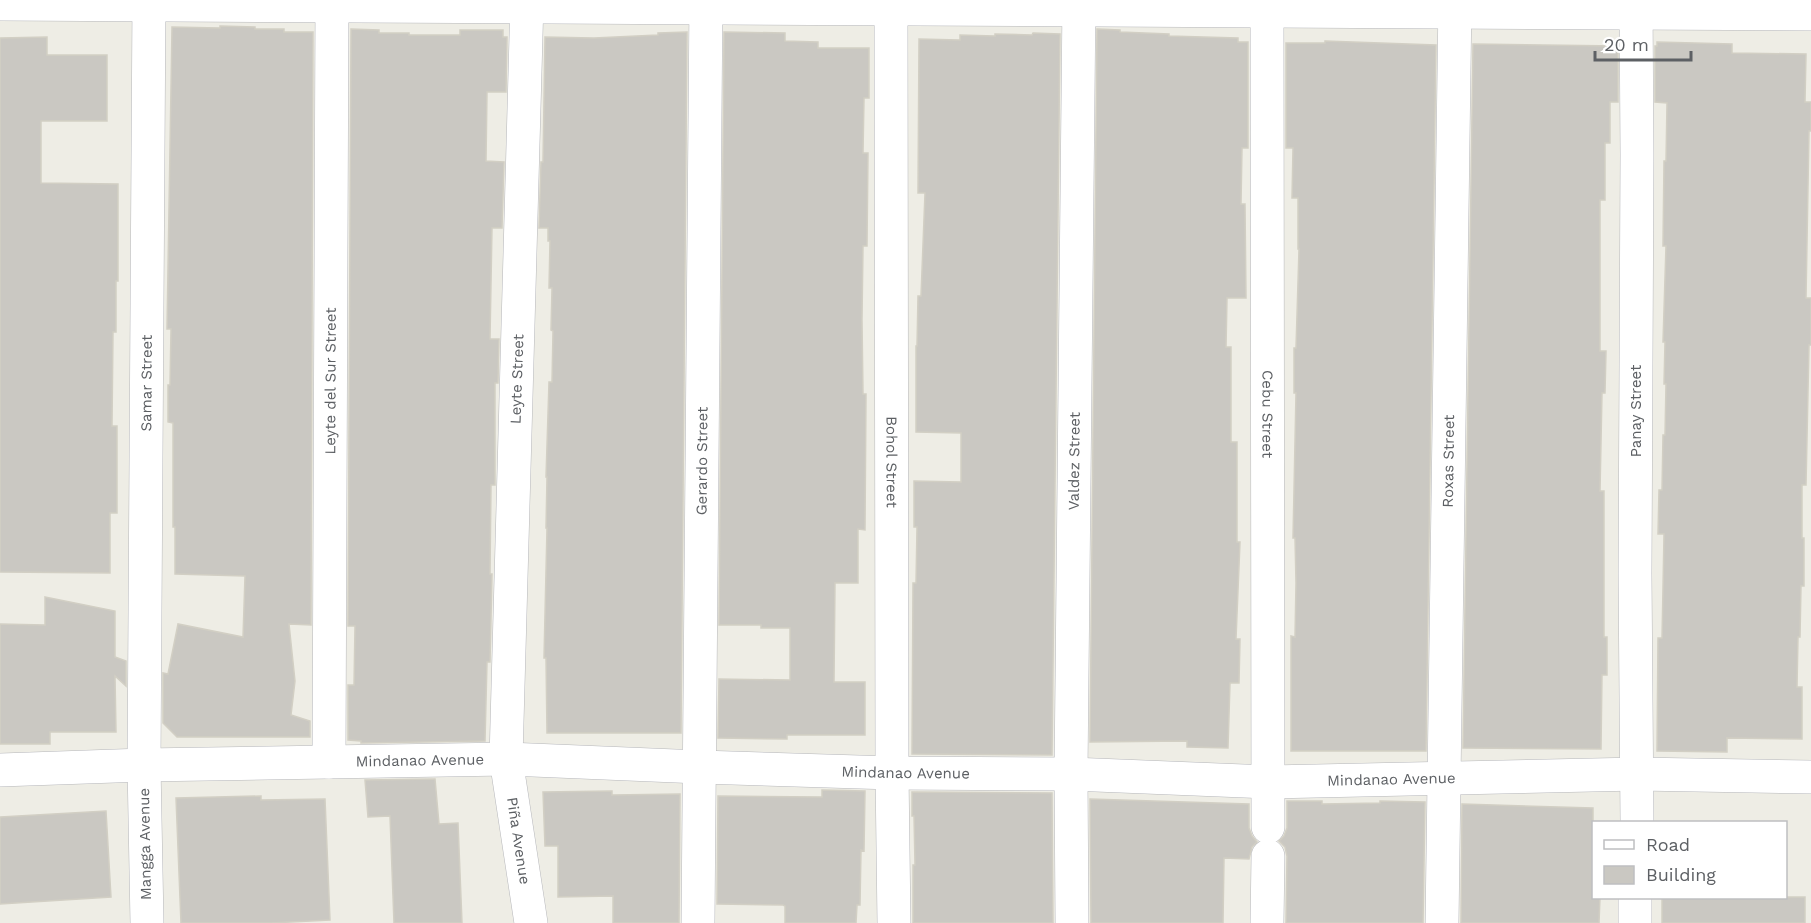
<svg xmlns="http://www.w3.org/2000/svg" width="1811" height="923" viewBox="0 0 1811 923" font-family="'Work Sans',sans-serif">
<rect width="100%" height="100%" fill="#eeede5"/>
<path fill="#cac8c2" stroke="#d2cfc4" stroke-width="1.5" d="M 220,26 L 255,27 L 255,29 L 284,29 L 284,32 L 313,32 L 311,625 L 289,624 L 295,681 L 291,715 L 310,721 L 310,737 L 177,737 L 163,723 L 163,673 L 168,674 L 178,624 L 243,637 L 245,576 L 175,574 L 175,527 L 173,527 L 173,423 L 168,422 L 168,385 L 170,385 L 171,329 L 167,329 L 172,27 L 220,28 Z
M 351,29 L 379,30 L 379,33 L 409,33 L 409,35 L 460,35 L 460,30 L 503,30 L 503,37 L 507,37 L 506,92 L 487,92 L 486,161 L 504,162 L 502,228 L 492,228 L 490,339 L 499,339 L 498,383 L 495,383 L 495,485 L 491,485 L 490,574 L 492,574 L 490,662 L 487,662 L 485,741 L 361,743 L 361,741 L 348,740 L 348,685 L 354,685 L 355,626 L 348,626 Z
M 1097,29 L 1120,30 L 1120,32 L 1169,34 L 1169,36 L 1238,38 L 1238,42 L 1248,42 L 1248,148 L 1242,148 L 1241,204 L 1245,204 L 1246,298 L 1227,298 L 1226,347 L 1231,347 L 1231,442 L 1237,442 L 1237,542 L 1240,542 L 1236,639 L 1240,639 L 1239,683 L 1230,683 L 1228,748 L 1187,747 L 1187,741 L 1090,742 Z
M 687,32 L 681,733 L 547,733 L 546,658 L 544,658 L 547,528 L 546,528 L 547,477 L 546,477 L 549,382 L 552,382 L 553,331 L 551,330 L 552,288 L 549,288 L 550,241 L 548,241 L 548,228 L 539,228 L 541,162 L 543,162 L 545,37 L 594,38 L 658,35 L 658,33 Z
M 724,32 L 785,33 L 785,41 L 818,42 L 818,48 L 869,48 L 869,98 L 864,98 L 863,153 L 868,153 L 867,246 L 863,246 L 862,320 L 863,394 L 866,394 L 865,530 L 858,529 L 858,583 L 835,583 L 834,682 L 865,682 L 865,735 L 787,735 L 787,739 L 718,738 L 719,679 L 790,680 L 790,628 L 761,628 L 761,625 L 719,625 Z
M 1033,33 L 1060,34 L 1052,755 L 912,754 L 913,583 L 916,583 L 917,527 L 914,527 L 914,481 L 961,482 L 961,433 L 916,432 L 916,346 L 917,346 L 918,296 L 921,296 L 925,193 L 918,193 L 919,39 L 960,40 L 960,35 L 995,36 L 995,34 L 1032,35 Z
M 47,37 L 47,55 L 107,55 L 107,121 L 41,121 L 41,183 L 118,184 L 118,281 L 116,281 L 116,332 L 113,332 L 112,426 L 117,426 L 117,513 L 110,513 L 110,573 L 0,572 L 0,38 Z
M 1325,41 L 1436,45 L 1426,751 L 1291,751 L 1291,636 L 1295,637 L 1296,583 L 1295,538 L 1293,538 L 1296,393 L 1294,393 L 1294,348 L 1296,348 L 1299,249 L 1298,249 L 1298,198 L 1292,198 L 1293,148 L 1286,148 L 1286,43 L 1325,43 Z
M 1657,42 L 1732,44 L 1732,53 L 1806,54 L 1805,102 L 1811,102 L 1811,131 L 1809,131 L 1806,298 L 1811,298 L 1811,345 L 1809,345 L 1806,485 L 1802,485 L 1802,538 L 1804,538 L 1804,586 L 1801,586 L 1800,637 L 1798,637 L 1797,687 L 1802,687 L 1802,739 L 1727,738 L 1727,752 L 1657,751 L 1658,638 L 1662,638 L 1663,588 L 1664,534 L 1658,534 L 1659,490 L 1662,490 L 1663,435 L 1665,435 L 1666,384 L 1664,384 L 1665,342 L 1663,342 L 1666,246 L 1663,246 L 1664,161 L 1666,161 L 1667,103 L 1655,102 L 1655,46 L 1657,46 Z
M 1473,44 L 1618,46 L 1618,102 L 1610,102 L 1610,143 L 1605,143 L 1605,200 L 1600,200 L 1600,351 L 1606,351 L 1605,393 L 1602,393 L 1600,491 L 1604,491 L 1604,637 L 1607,637 L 1607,675 L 1602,675 L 1601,749 L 1463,748 Z
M 45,597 L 115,611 L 115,657 L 126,661 L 126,686 L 115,676 L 116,732 L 50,732 L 50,744 L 0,744 L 0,624 L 45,625 Z
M 435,779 L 439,824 L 458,823 L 462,923 L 394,923 L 390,816 L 368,817 L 365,780 Z
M 822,790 L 865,791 L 864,851 L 861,850 L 860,905 L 857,905 L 856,923 L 785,923 L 785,906 L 783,905 L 717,904 L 718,796 L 822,797 Z
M 612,791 L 612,795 L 680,794 L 679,923 L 613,923 L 613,896 L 558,897 L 558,846 L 545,846 L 543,792 Z
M 912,792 L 1052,793 L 1053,923 L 913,923 L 913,865 L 915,865 L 914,816 L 912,816 Z
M 261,796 L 261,800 L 325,799 L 330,920 L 271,923 L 181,923 L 176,798 Z
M 1090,799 L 1249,804 L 1249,828 L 1252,836 L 1257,842 L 1252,847 L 1249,859 L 1224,858 L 1223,923 L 1091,923 Z
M 1287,801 L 1322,801 L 1322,804 L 1380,803 L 1380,801 L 1425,802 L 1423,923 L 1286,923 L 1287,856 L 1285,847 L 1279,841 L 1284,836 L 1287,828 Z
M 1462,804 L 1593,808 L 1593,897 L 1600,897 L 1599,923 L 1461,923 Z
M 106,811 L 111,897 L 0,904 L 0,817 Z
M 1662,897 L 1805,897 L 1805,923 L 1662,923 Z"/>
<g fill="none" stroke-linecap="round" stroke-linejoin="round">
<defs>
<g id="minor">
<path id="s1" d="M 527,0 L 506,759 L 531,923"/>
<path id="s2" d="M 891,0 L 892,773 L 894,923"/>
<path id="s3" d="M 1267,0 L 1268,827"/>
<path d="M 1636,0 L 1637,155 L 1635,574 L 1637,822"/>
<path d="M 0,4 L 1811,14"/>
<path id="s4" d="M 329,762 L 332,0"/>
<path id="s5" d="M 0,770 L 144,765 L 506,759 L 700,767 L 892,773 L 1071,774 L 1269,782 L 1638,774 L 1811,777"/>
<path id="s6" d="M 147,923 L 144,765 L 149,0"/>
<path id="s7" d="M 698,923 L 706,0"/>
<path id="s8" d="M 1072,923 L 1071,774 L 1079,0"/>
<path d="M 1267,923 L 1268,856"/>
<path id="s9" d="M 1442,923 L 1455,0"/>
<path d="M 1635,923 L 1635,898"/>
</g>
</defs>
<use href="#minor" stroke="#b6b7bb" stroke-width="34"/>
<use href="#minor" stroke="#fff" stroke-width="33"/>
</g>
<g text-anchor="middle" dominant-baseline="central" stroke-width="4.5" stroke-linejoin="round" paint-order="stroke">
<g font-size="15" fill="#5d6064" stroke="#fff">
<text transform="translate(517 379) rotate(-88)">Leyte Street</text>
<text stroke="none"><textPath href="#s4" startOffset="381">Leyte del Sur Street</textPath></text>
<text stroke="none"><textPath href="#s6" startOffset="540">Samar Street</textPath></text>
<text transform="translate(1636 411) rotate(-90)">Panay Street</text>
<text stroke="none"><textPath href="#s3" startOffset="414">Cebu Street</textPath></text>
<text stroke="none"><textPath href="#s8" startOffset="462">Valdez Street</textPath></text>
<text stroke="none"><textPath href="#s7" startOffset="462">Gerardo Street</textPath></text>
<text stroke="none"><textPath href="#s2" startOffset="462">Bohol Street</textPath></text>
<text stroke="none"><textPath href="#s9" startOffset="462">Roxas Street</textPath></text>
<text stroke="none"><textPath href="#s5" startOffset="420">Mindanao Avenue</textPath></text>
<text stroke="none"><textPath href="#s5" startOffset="906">Mindanao Avenue</textPath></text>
<text stroke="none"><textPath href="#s5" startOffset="1392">Mindanao Avenue</textPath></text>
<text stroke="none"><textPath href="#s1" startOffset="842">Piña Avenue</textPath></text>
<text transform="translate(145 844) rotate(-91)">Mangga Avenue</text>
</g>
</g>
<rect x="1592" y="821" width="195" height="78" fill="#ffffff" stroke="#bebfc1" stroke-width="1.5"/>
<rect x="1604" y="840" width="30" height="9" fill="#ffffff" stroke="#bebfc1" stroke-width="1.5"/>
<text x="1646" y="851" font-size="18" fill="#5d6064">Road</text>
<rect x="1604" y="866" width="30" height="18" fill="#cac8c2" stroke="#bebfc1" stroke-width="1.5"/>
<text x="1646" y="881" font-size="18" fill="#5d6064">Building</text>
<path d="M1595 51v9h96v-9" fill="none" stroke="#5d6064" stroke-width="3"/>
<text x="1604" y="51" font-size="18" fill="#5d6064" stroke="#ffffff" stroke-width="4.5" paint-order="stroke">20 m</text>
</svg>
